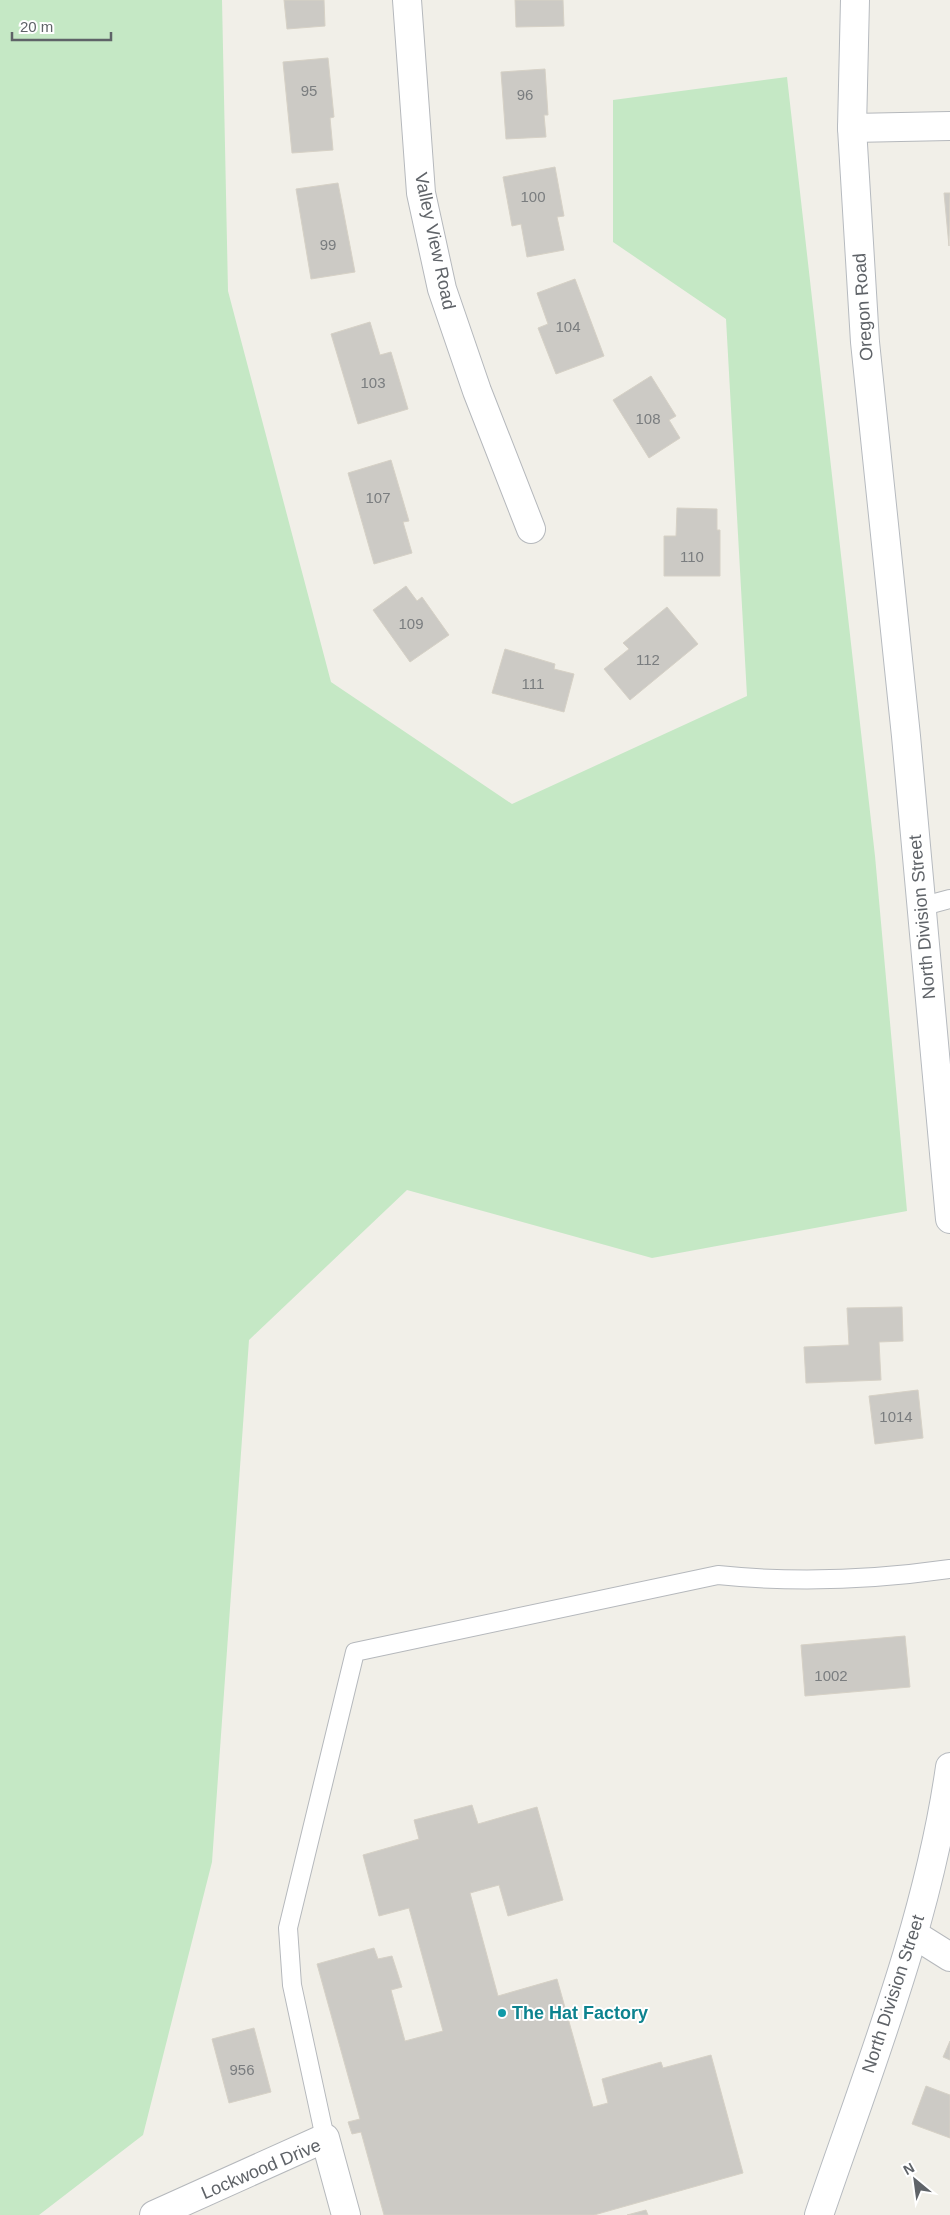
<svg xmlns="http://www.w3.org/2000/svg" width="950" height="2215" viewBox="0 0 950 2215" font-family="Helvetica,sans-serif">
<rect width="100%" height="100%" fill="#f1efe8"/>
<path fill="#c5e8c5" d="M 0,0 L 222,0 L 228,291 L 331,682 L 512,804 L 747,696 L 726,319 L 613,242 L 613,100 L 787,77 L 875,856 L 907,1211 L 652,1258 L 407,1190 L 249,1340 L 212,1862 L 143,2135 L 39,2215 L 0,2215 Z"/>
<path fill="#cccac5" stroke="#d6d1c6" d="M 284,0 L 324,0 L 325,26 L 287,29 Z
M 515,0 L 563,0 L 564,26 L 516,27 Z
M 328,58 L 334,117 L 330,118 L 333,150 L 292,153 L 283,62 Z
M 545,69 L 548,115 L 544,115 L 546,137 L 506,139 L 501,72 Z
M 555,167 L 564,216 L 557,217 L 564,250 L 527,257 L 521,224 L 512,226 L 503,177 Z
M 338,183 L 355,272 L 311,279 L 296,189 Z
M 944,193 L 950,193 L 949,246 Z
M 575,279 L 604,356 L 556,374 L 538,328 L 548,324 L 537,293 Z
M 370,322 L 380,355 L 391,352 L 408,409 L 358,424 L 331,334 Z
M 651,376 L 676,416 L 669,420 L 680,438 L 649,458 L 613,400 Z
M 391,460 L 409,521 L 403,522 L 412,553 L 374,564 L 348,473 Z
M 677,508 L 717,509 L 717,530 L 720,530 L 720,576 L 664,576 L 664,536 L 676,536 Z
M 406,586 L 417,601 L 422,597 L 449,635 L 410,662 L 373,610 Z
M 667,607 L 698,644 L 630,700 L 604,669 L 629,649 L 623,643 Z
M 505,649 L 555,664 L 554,669 L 574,674 L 564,712 L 492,693 Z
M 902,1307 L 903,1341 L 879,1342 L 881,1380 L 806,1383 L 804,1347 L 849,1345 L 847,1308 Z
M 918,1390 L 923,1438 L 875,1444 L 869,1396 Z
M 905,1636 L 910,1687 L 805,1696 L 801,1645 Z
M 472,1805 L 478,1824 L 537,1807 L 563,1900 L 508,1916 L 499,1885 L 470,1893 L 498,1996 L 557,1979 L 593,2107 L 608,2103 L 602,2079 L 661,2062 L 663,2068 L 711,2055 L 743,2173 L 594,2215 L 384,2215 L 361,2132 L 352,2134 L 348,2122 L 360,2119 L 317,1964 L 374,1948 L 378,1959 L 392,1956 L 402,1987 L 391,1990 L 405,2041 L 443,2031 L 409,1908 L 379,1916 L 363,1855 L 419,1839 L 414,1820 Z
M 254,2028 L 271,2092 L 229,2103 L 212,2039 Z
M 950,2041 L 950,2060 L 943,2057 Z
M 926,2086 L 950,2095 L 950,2138 L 912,2124 Z
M 646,2210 L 648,2215 L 627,2215 Z"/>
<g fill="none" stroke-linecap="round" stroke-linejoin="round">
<defs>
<path id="lane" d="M 920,907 L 950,899
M 325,2138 L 292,1985 L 288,1928 L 355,1652 L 718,1575 C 795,1583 873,1580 950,1569"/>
<path id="street" d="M 407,0 L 421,193 L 442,289 L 477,391 L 531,529
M 852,128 L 950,126
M 915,1935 L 950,1957
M 154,2215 L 325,2138 L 346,2215"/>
<path id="secondary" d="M 855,0 L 852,128 L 865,342 L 906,736 L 950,1219
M 819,2215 C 869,2068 928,1922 950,1767"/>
</defs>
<use href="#lane" stroke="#b5b8bc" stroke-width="20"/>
<use href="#street" stroke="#b5b8bc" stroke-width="30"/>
<use href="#secondary" stroke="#b6babf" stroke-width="30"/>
<use href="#lane" stroke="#fff" stroke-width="18"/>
<use href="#street" stroke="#fff" stroke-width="28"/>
<use href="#secondary" stroke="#fff" stroke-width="28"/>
</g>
<circle fill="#0f9aa8" stroke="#fff" stroke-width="2" cx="502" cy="2013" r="5"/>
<g text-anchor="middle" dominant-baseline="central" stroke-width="4" stroke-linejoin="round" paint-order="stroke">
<g font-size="15" fill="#7a7d7f">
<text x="309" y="90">95</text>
<text x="525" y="94">96</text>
<text x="533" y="196">100</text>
<text x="328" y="244">99</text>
<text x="568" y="326">104</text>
<text x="373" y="382">103</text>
<text x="648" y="418">108</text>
<text x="378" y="497">107</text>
<text x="692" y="556">110</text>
<text x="411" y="623">109</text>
<text x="648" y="659">112</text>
<text x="533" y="683">111</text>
<text x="896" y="1416">1014</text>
<text x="831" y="1675">1002</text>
<text x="242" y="2069">956</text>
</g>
<g font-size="18" fill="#5f6368" stroke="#fff">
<text transform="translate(435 241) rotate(78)">Valley View Road</text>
<text transform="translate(863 307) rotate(-94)">Oregon Road</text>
<text transform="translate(922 917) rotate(-95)">North Division Street</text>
<text transform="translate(893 1994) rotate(-72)">North Division Street</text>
<text transform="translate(261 2169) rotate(-23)">Lockwood Drive</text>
</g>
<g font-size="18" font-weight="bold" fill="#0d838f" stroke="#fff" text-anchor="start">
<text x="512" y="2013">The Hat Factory</text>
</g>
</g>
<g transform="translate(915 2180) rotate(331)" stroke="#ffffff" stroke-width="4" paint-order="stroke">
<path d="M0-4L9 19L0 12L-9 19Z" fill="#5f6368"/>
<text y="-8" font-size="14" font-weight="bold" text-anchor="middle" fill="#5f6368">N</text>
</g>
<path d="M12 32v8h99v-8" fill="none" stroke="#5f6368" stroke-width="2.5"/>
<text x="20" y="32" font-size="15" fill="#5f6368" stroke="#ffffff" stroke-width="4" paint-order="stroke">20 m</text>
</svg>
